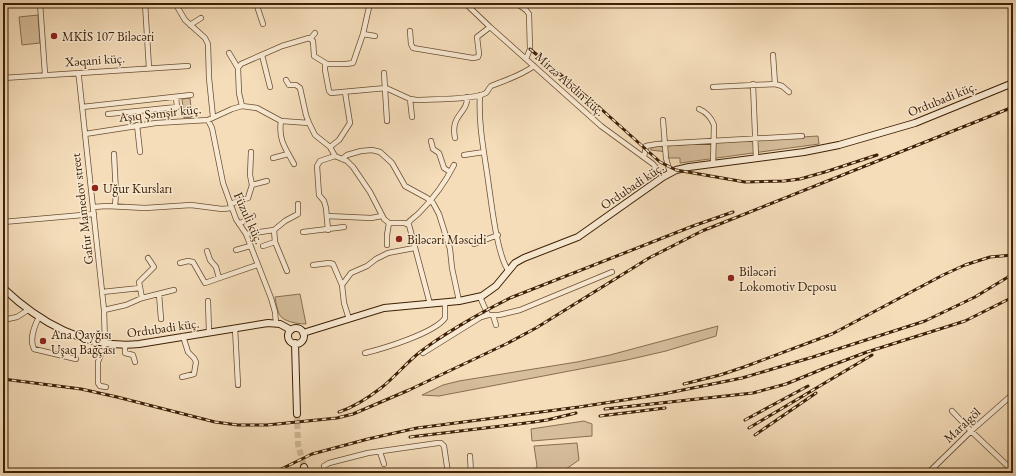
<svg xmlns="http://www.w3.org/2000/svg" width="1016" height="476" viewBox="0 0 1016 476" font-family="'EB Garamond',serif">
<rect width="100%" height="100%" fill="#f5ddba"/>
<filter id="stains"><feTurbulence type="fractalNoise" baseFrequency=".005" numOctaves="4"/><feColorMatrix values="0 0 0 0 .2 0 0 0 0 .09 0 0 0 0 .02 0 0 0 .5 -.17"/></filter>
<radialGradient id="worn" r=".72"><stop offset=".6" stop-color="#630" stop-opacity="0"/><stop offset="1" stop-color="#630" stop-opacity=".3"/></radialGradient>
<path fill="#d6bd9b" stroke="#8a6e50" d="M 38,15 L 40,43 L 22,45 L 19,17 Z
M 190,98 L 192,117 L 184,118 L 182,99 Z
M 818,136 L 819,144 L 680,163 L 680,158 L 669,158 L 667,152 L 651,150 L 651,147 Z
M 300,294 L 306,324 C 298,324 283,322 279,314 C 277,309 276,303 275,297 Z
M 718,326 L 716,336 L 666,351 L 627,360 L 439,396 L 422,395 L 443,385 L 459,381 L 577,362 L 610,355 Z
M 584,421 L 592,424 L 592,436 L 532,441 L 531,429 Z
M 577,443 L 579,460 L 566,469 L 562,473 L 533,473 L 537,466 L 534,446 Z"/>
<g fill="none" stroke-linecap="round" stroke-linejoin="round">
<path stroke="#d0b796" stroke-width="6" stroke-dasharray="6 3" stroke-linecap="butt" d="M 297,414 L 298,444 L 304,467"/>
<defs>
<path id="street" d="M 40,3 L 45,74
M 145,3 L 149,68
M 175,3 L 185,20 L 205,38 L 208,44 L 209,78 L 213,117
M 256,3 L 263,24
M 465,3 L 490,27 L 601,126 L 653,164 L 663,177
M 516,3 L 526,10 L 529,14 L 530,49 L 526,59
M 190,25 L 201,18
M 410,31 L 411,44 L 413,48 L 473,58 L 478,57 L 479,54 L 477,37 L 490,27
M 363,34 L 375,36
M 311,38 L 315,33
M 229,53 L 238,68
M 262,55 L 270,87
M 773,55 L 775,84
M 325,64 L 325,70 L 329,91 L 331,93 L 386,88 L 410,99 L 417,100 C 432,99 474,100 486,93 C 488,91 489,88 491,86 C 506,80 520,76 534,66
M 78,73 L 79,78 L 104,310 L 105,343 L 98,362 L 98,383 L 100,386 L 106,387
M 384,73 L 387,121
M 3,78 L 188,66
M 286,80 L 289,85 L 296,85 L 300,88 L 306,115 L 309,123
M 753,84 L 756,158
M 713,87 L 775,84 L 782,86 L 789,92
M 480,95 C 478,126 485,156 489,187 C 492,207 497,254 508,270
M 410,99 L 412,117
M 242,106 L 239,93 L 238,68 L 241,64 L 282,46 L 309,38 L 313,41 L 314,56 L 327,64 L 346,64 L 353,63 L 363,34 L 370,3
M 82,107 L 191,95
M 699,109 C 706,112 711,117 714,125 L 713,164
M 108,114 L 177,107 L 176,97
M 208,120 L 212,128 L 223,183 L 236,219 L 246,234 L 271,298 L 275,312 L 276,323
M 663,120 L 666,158 L 670,173
M 281,121 C 278,140 286,149 294,164
M 137,125 L 140,152
M 85,134 L 156,123 L 208,120 L 232,109 L 242,106 L 257,108 L 281,121 L 309,123 L 315,135 L 330,147 L 335,156 L 347,161 L 353,167 L 370,192 L 384,219 L 389,223 L 404,223 L 409,225 L 430,304
M 455,138 C 450,114 468,114 467,97
M 431,141 L 433,149 L 439,153 L 444,168 L 450,172
M 3,142 L 4,129
M 330,147 L 339,140 L 350,123 L 345,92
M 114,154 L 116,194 L 115,206
M 464,155 L 484,152
M 644,157 L 646,146 L 657,144 L 802,136
M 273,158 L 288,154
M 342,159 L 347,155 L 361,151 L 372,150 L 380,152 L 392,163 L 405,186 L 427,198 L 433,203 L 439,214 L 450,249 L 452,268 L 459,301
M 252,185 L 267,181
M 230,204 L 248,198 L 252,185 L 250,175 L 251,152
M 93,207 L 107,206 L 145,208 L 191,205 L 222,209 L 232,208
M 327,216 L 371,218 L 382,216
M 3,222 L 94,214
M 239,224 L 253,216
M 407,224 C 411,219 415,217 419,213 C 433,199 445,183 454,165
M 328,230 L 326,208 L 324,201 L 319,195 L 317,166 L 320,161 L 335,156
M 303,232 L 344,227
M 246,234 L 274,230
M 474,244 L 498,235
M 387,245 L 387,235 L 389,223
M 263,246 L 275,242
M 236,250 L 250,246
M 207,251 L 210,260 L 216,267 L 219,278
M 180,263 L 188,261 L 193,262 L 205,283 L 257,265
M 313,265 L 329,263 L 333,264 L 342,285 L 344,303 L 349,319
M 287,271 L 275,242 L 274,230 L 285,221 L 298,214 L 298,204
M 342,285 L 351,273 L 367,266 L 376,259 L 388,253 L 414,248
M 102,292 L 140,288
M 159,294 L 161,319
M 480,297 L 488,315
M 142,298 L 139,282 L 154,267 L 148,258
M 208,301 L 209,332
M 104,310 L 126,305 L 142,298 L 174,290
M 493,315 L 496,325
M 39,317 C 34,327 29,339 34,349 L 76,359
M 3,320 L 17,317 L 28,310
M 235,328 L 238,385
M 125,345 L 125,353 L 133,355 L 135,362
M 365,353 C 382,349 435,333 445,318 L 445,303
M 423,353 L 481,317 L 488,315 L 499,315 L 520,310 L 612,272
M 182,377 L 194,374 L 196,362 L 194,358 L 188,352 L 183,336
M 952,411 L 971,431 L 1013,471
M 380,452 L 384,464
M 470,456 L 471,473
M 324,473 L 324,466 L 329,463 L 368,453 L 438,443 L 441,443 L 444,446 L 448,473
M 928,473 L 971,431 L 1013,394"/>
<path id="secondary" d="M 3,288 C 40,323 86,349 139,344 L 268,323 L 280,324 L 291,330
M288 336a8 8 0 1 1 16 0a8 8 0 1 1-16 0Z
M 303,333 L 384,308 L 459,301 L 482,296 L 496,286 L 515,263 L 524,258 L 578,237 L 663,177 L 676,170 L 689,167 L 804,152 L 839,145 L 915,123 L 1013,83
M 295,343 L 297,414
M 304,467 L 306,473"/>
</defs>
<use href="#street" stroke="#6b4f32" stroke-width="6"/>
<use href="#secondary" stroke="#3d2004" stroke-width="8"/>
<use href="#street" stroke="#f8e9d2" stroke-width="4.5"/>
<use href="#secondary" stroke="#f8e9d2" stroke-width="6"/>
<defs>
<path id="rail" d="M 530,49 L 600,108 L 660,162 L 676,170 L 745,182 L 784,181 L 800,179 L 825,172 L 877,155
M 3,379 L 81,389 L 117,397 L 215,422 L 238,425 L 267,425 L 337,418 L 353,414 L 409,390 L 506,344 L 536,328 L 649,258 L 702,231 L 1013,107
M 684,384 L 720,375 L 744,367 L 832,334 L 943,275 L 965,265 L 990,257 L 1013,255
M 605,409 L 753,393 L 786,384 L 830,366 L 867,352 L 965,321 L 1013,297
M 339,412 C 354,407 368,398 381,388 C 395,377 406,363 420,352 C 446,332 480,313 510,298 L 693,226 L 733,212
M 600,416 L 665,408
M 745,420 L 808,386
M 749,428 L 872,355
M 755,435 L 816,393
M 410,437 L 534,422 L 547,420 L 576,413
M 273,473 L 312,454 L 368,439 L 417,428 L 579,407 L 663,394 L 742,378 L 813,357 L 925,321 L 975,297 L 1013,274"/>
</defs>
<use href="#rail" stroke="#3d2004" stroke-width="3"/>
<use href="#rail" stroke="#f8e9d2" stroke-width="1.5" stroke-dasharray="4.5" stroke-linecap="butt"/>
</g>
<g fill="#8f2418" stroke="#f8e9d2" stroke-width="1.5">
<circle cx="54" cy="36" r="4"/>
<circle cx="95" cy="188" r="4"/>
<circle cx="399" cy="239" r="4"/>
<circle cx="731" cy="278" r="4"/>
<circle cx="43" cy="341" r="4"/>
</g>
<g text-anchor="middle" dominant-baseline="central" stroke-width="3" stroke-linejoin="round" paint-order="stroke">
<g font-size="13" fill="#3d2004" stroke="#f8e9d2" text-anchor="start">
<text x="62" y="36">MKİS 107 Biləcəri</text>
<text x="103" y="188">Uğur Kursları</text>
<text x="407" y="239">Biləcəri Məscidi</text>
<text x="739" y="271">Biləcəri<tspan x="739" dy="15">Lokomotiv Deposu</tspan></text>
<text x="51" y="334">Ana Qayğısı<tspan x="51" dy="15">Uşaq Bağçası</tspan></text>
</g>
<g font-size="13" fill="#3d2004" stroke="#f8e9d2">
<text transform="translate(95 60) rotate(-4)">Xəqani küç.</text>
<text transform="translate(570 84) rotate(42)">Mirzə Abdin küç.</text>
<text transform="translate(942 99) rotate(-22)">Ordubadi küç.</text>
<text transform="translate(160 113) rotate(-6)">Aşıq Şəmşir küç.</text>
<text transform="translate(632 186) rotate(-34)">Ordubadi küç.</text>
<text transform="translate(82 209) rotate(-97)">Gafur Mamedov street</text>
<text transform="translate(249 218) rotate(66)">Füzuli küç.</text>
<text transform="translate(163 328) rotate(-8)">Ordubadi küç.</text>
<text transform="translate(962 425) rotate(-43)">Maralgöl</text>
</g>
</g>
<rect width="1016" height="476" fill="none" stroke="#f5ddba" stroke-width="16"/>
<rect x="4" y="4" width="1008" height="468" fill="none" stroke="#3d2004" stroke-width="2"/>
<rect x="8" y="8" width="1000" height="460" fill="none" stroke="#3d2004"/>
<rect width="100%" height="100%" filter="url(#stains)"/>
<rect width="100%" height="100%" fill="url(#worn)"/>
</svg>
